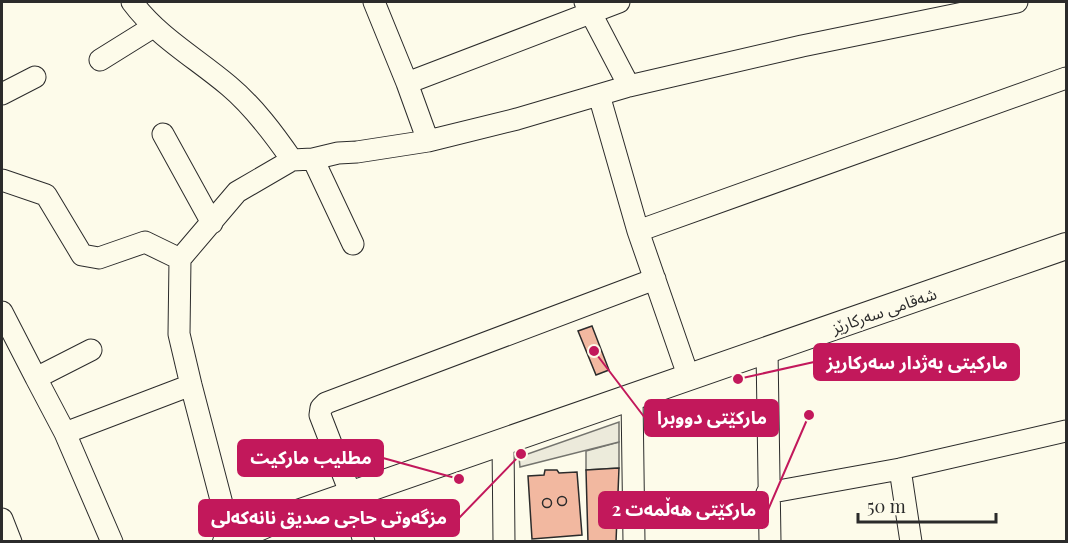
<svg xmlns="http://www.w3.org/2000/svg" width="1068" height="543" viewBox="0 0 1068 543" font-family="'Playfair Display','Noto Sans Arabic',serif">
<rect width="100%" height="100%" fill="#fdfbea"/>
<path fill="#ecebdb" stroke="#74746e" stroke-width="1.5" d="M 619,442 L 619,468 L 586,470 L 586,451 Z"/>
<path fill="#eceadb" stroke="#74746e" stroke-width="1.5" d="M 619,422 L 619,442 L 520,467 L 519,457 Z"/>
<path fill="#f2b8a0" stroke="#2b2b2b" stroke-width="1.5" d="M 592,326 L 609,370 L 596,375 L 578,331 Z
M 619,468 L 616,542 L 588,542 L 586,470 Z
M 545,470 L 557,470 L 559,473 L 577,472 L 582,535 L 532,539 L 528,476 L 544,475 Z
M557.5 501a4.5 4.5 0 1 1 9 0a4.5 4.5 0 1 1-9 0Z
M542.5 503a4.5 4.5 0 1 1 9 0a4.5 4.5 0 1 1-9 0Z"/>
<g fill="none" stroke-linecap="round" stroke-linejoin="round">
<defs>
<path id="minor" d="M 132,2 C 158,37 196,58 229,86 C 254,107 274,134 292,160
M 374,2 L 407,83 L 428,141
M 585,2 L 629,86
M 100,60 L 153,27
M 407,83 L 619,2
M 2,94 L 35,77
M 599,95 L 638,231 L 689,378
M 163,134 L 212,223
M 313,159 L 353,244
M 2,180 L 46,195 L 82,255 L 99,258 L 145,242 L 180,259
M 638,231 L 1066,78
M 2,312 L 36,378
M 91,350 L 36,378 L 65,433 L 112,542
M 767,351 L 770,542
M 632,398 L 634,542
M 65,433 L 191,385
M 503,442 L 504,542
M 900,469 L 911,542
M 767,493 L 900,469 L 1066,431
M 2,519 L 11,542
M 232,542 L 191,385 L 179,334 L 180,259 L 237,192 L 292,160 L 313,159 L 338,153 L 357,152 L 428,141 L 517,119 L 629,86 L 802,46 L 1017,2
M 364,542 L 351,495 L 320,415 L 321,408 L 326,403 L 655,279"/>
<path id="major" d="M 226,542 L 269,523 L 1066,246"/>
</defs>
<use href="#minor" stroke="#2b2b2b" stroke-width="23"/>
<use href="#major" stroke="#2b2b2b" stroke-width="28"/>
<use href="#minor" stroke="#fdfbea" stroke-width="21"/>
<use href="#major" stroke="#fdfbea" stroke-width="26"/>
</g>
<g text-anchor="middle" dominant-baseline="central" stroke-width="4.5" stroke-linejoin="round" paint-order="stroke">
<g font-size="16" fill="#2b2b2b" stroke="#fdfbea">
<text transform="translate(884 310) rotate(-19)">شەقامی سەرکارێز</text>
</g>
</g>
<path fill="none" stroke="#c2185b" stroke-width="2" d="M738 379L814 362M594 351L645 418M459 479L383 458M809 415L768 510M521 454L459 518"/>
<g fill="#c2185b" stroke="#fdfbea" stroke-width="2">
<circle cx="738" cy="379" r="6"/>
<circle cx="594" cy="351" r="6"/>
<circle cx="459" cy="479" r="6"/>
<circle cx="809" cy="415" r="6"/>
<circle cx="521" cy="454" r="6"/>
</g>
<g fill="#c2185b" stroke="#c2185b" stroke-width="2">
<rect x="814" y="344" width="205" height="36" rx="6"/>
<rect x="645" y="400" width="133" height="36" rx="6"/>
<rect x="238" y="440" width="145" height="36" rx="6"/>
<rect x="599" y="492" width="169" height="36" rx="6"/>
<rect x="199" y="500" width="260" height="36" rx="6"/>
</g>
<g font-size="18" text-anchor="middle" font-weight="bold" fill="#fff">
<text x="917" y="369">مارکیتی بەژدار سەرکاریز</text>
<text x="712" y="424">ماركێتى دووبرا</text>
<text x="311" y="464">مطلیب مارکیت</text>
<text x="684" y="516">مارکێتی هەڵمەت 2</text>
<text x="329" y="524">مزگەوتی حاجی صدیق نانەکەلی</text>
</g>
<rect width="1068" height="543" fill="none" stroke="#2b2b2b" stroke-width="6"/>
<path d="M858 513v9h138v-9" fill="none" stroke="#2b2b2b" stroke-width="3"/>
<text x="867" y="513" font-size="18" fill="#2b2b2b" stroke="#fdfbea" stroke-width="4.5" paint-order="stroke">50 m</text>
</svg>
